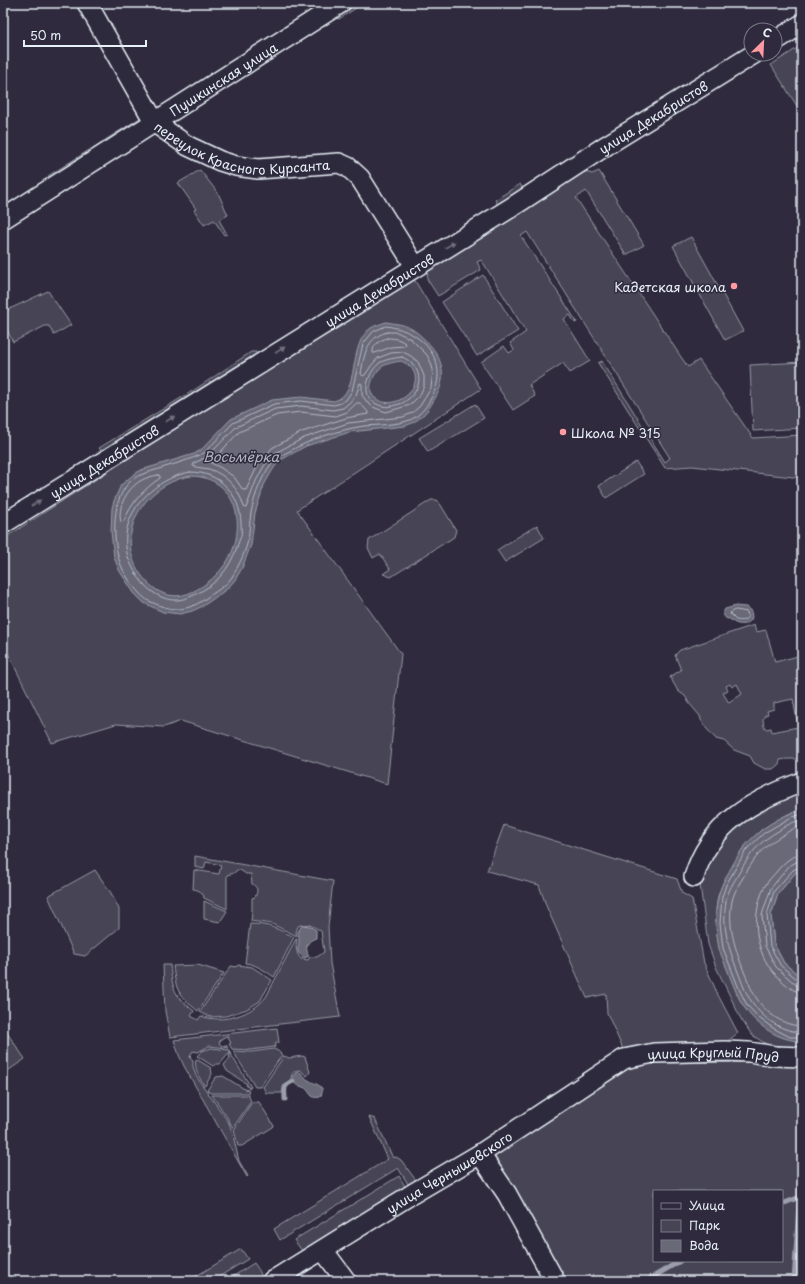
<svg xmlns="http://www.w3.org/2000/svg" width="805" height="1284" viewBox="0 0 805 1284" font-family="'Playpen Sans',sans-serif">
<rect width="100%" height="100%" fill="#2f2a3d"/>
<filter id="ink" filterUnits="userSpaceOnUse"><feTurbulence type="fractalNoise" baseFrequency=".025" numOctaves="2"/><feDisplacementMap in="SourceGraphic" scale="8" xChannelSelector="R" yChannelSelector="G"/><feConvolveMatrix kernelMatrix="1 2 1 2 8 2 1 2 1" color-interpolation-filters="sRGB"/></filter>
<g filter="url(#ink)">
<path fill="#464455" stroke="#979aa6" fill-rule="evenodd" d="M 350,3 L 364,3 L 339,19 L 329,16 Z
M 802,45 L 802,102 L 797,106 L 771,65 Z
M 121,74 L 144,120 L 51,181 L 48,176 L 140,118 L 117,76 Z
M 200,170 L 218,193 L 228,215 L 219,220 L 227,234 L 224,235 L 214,220 L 204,225 L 194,210 L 196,209 L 178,183 Z
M 599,171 L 644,245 L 626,255 L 586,191 L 576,198 L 681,357 L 688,367 L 699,360 L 753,438 L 802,435 L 802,478 L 692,466 L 665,468 L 598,363 L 602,361 L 665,462 L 670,458 L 527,232 L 521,236 L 577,322 L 575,323 L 570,315 L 564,319 L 590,361 L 570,373 L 563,363 L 529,385 L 535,396 L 513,410 L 481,362 L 504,346 L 509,353 L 514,350 L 510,343 L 526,332 L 484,264 L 481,260 L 477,262 L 481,270 L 438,296 L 427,279 L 428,270 L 579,173 L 586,172 L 592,174 Z
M 520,184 L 525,192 L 498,205 L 495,200 Z
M 691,237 L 743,331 L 725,340 L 673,246 Z
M 483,275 L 518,331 L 477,356 L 442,302 Z
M 412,276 L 481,389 L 297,510 L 401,654 L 387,784 L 181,721 L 164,727 L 116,724 L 52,743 L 3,643 L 3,539 Z
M 48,291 L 71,325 L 54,335 L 49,326 L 45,326 L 13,342 L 3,322 L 3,312 Z
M 251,352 L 256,352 L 258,357 L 104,454 L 99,448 L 194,390 Z
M 802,362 L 802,428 L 753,431 L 750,365 Z
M 475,404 L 484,418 L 428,452 L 419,438 Z
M 636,462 L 644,474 L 606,498 L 599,486 Z
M 431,500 L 437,500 L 439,502 L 456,530 L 454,537 L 391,577 L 383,574 L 390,569 L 380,554 L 373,558 L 368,548 L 369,540 Z
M 537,525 L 544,538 L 505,562 L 497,550 Z
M 754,625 L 756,632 L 766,630 L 775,662 L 802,655 L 802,758 C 795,760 787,758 780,760 L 779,764 L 773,769 L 765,769 L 754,763 L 750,756 L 734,750 L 724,741 L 716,739 L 706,728 L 701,720 L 700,716 L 689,703 L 685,696 L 678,691 L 670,677 L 681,670 L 675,655 L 680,650 ZM 730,684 L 732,687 L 737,684 L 742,694 L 729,703 L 723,693 L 728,690 L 726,686 ZM 793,699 L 798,727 L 772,732 L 771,728 L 767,729 L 764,727 L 763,719 L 765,715 L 768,714 L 767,711 L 774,709 L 774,703 Z
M 802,789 L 802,810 L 788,814 L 761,830 L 743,848 L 723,883 L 718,896 L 716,909 L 716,924 L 720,949 L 737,993 L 795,1041 L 802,1041 L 802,1051 L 772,1048 L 752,1035 L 741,1019 L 716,967 L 708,944 L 700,885 L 703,869 L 708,855 L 748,813 Z
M 504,825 L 677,879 L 682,893 L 692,899 L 704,963 L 718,995 L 738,1033 L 723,1045 L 629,1052 L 623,1049 L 607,1013 L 606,994 L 587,998 L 547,908 L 539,885 L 487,871 Z
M 195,856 L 333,881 L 328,927 L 330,963 L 340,1017 L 170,1037 L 165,1011 L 163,965 L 170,965 C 173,991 174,995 194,1011 L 191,1016 L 198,1020 L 201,1016 C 222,1024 252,1015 266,997 L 296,939 L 297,939 C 296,947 295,952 301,959 L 308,960 L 310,957 L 317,957 L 324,952 L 321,931 C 313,926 307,922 298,926 L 296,932 L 297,936 L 272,924 L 251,921 L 252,912 L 252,898 L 255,897 C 258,891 258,887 252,884 L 251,874 L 246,874 L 240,870 L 237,870 L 234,873 L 227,875 L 227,909 L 204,898 C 203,892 199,890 193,889 L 194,870 L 219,874 L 221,865 L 206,862 L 204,869 L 195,867 Z
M 802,869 L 802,978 L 784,963 L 774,944 L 771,915 L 778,894 L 795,873 Z
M 95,870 L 111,893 L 119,909 L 119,928 L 85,956 L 74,954 L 48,896 Z
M 204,901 L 227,911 L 220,922 L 204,919 Z
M 250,924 C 270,924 277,929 294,937 L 274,977 C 265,971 256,964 245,963 Z
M 198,965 L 224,973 L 198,1011 C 178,995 176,991 173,966 Z
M 238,965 L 252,967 L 272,980 L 260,1001 L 247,1009 L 226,1016 L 210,1017 L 200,1012 L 231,966 L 236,967 Z
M 3,1027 L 25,1059 L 3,1074 Z
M 277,1028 L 279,1043 L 276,1043 L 275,1047 L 250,1050 L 232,1049 L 229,1044 L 231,1043 L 227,1036 L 222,1038 L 219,1043 L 222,1046 L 226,1045 L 228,1048 L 209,1046 L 198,1052 L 193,1051 L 191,1054 L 190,1057 L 193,1060 L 193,1067 L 196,1076 L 229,1123 L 233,1135 L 239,1161 L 248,1176 L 247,1177 L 184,1066 L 179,1055 L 174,1040 Z
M 211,1048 L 229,1050 L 230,1052 L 220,1064 L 216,1064 L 213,1066 L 197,1056 L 202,1051 Z
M 274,1049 L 278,1051 L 282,1055 L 260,1087 L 255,1087 L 233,1051 L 251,1052 Z
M 230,1053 L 251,1087 L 250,1088 L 246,1086 L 247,1084 L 227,1071 L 224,1065 L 230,1058 L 229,1055 Z
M 284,1056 L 289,1058 L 302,1056 L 305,1057 L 310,1072 L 307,1076 L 300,1070 C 295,1070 291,1073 291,1079 L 285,1084 L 282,1093 L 266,1093 L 263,1087 Z
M 196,1059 L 211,1068 L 212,1074 L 205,1086 C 199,1078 194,1070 196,1059 Z
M 802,1062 L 802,1281 L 558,1281 L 489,1154 L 629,1063 ZM 654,1191 L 782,1191 L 782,1261 L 654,1261 Z
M 223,1076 L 246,1090 L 247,1089 L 249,1090 L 248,1093 L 210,1093 L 207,1090 L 216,1077 Z
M 212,1095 L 248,1095 L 251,1101 L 233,1128 L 227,1117 Z
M 252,1102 L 259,1102 L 274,1126 L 273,1127 L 242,1146 L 238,1146 L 234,1130 Z
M 369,1117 L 375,1119 L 393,1158 L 396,1157 L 401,1160 L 415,1179 L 412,1187 L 410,1187 L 398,1168 L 280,1240 L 274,1229 L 388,1159 Z
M 399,1176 L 407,1190 L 303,1252 L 294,1240 Z
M 241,1249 L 248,1259 L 212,1281 L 188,1281 Z
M 254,1263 C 258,1269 263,1274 261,1281 L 226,1281 Z"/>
<path fill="#696978" stroke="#9c9fab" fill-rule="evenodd" d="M 386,322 C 390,323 394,323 398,324 C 407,325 416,331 422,337 C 443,355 449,377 434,400 C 427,413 419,421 405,426 L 350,432 L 306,446 L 279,461 L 272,471 L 264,485 L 255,513 L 251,545 L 242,568 L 235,580 L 227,589 L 203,606 L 192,611 L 180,614 L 163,612 L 144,603 L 134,593 L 119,570 L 114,557 L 111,532 L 112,508 L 114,501 L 121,485 L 133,475 L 141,470 L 194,454 L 201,450 L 231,419 L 272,400 L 301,397 L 334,401 C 361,394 347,344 371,328 C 376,325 381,324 386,322 ZM 401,361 C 436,376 399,416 375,398 C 365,390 374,372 383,366 C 388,363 395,362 401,361 ZM 191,476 C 236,477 248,525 228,560 C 219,574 207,585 192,592 C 179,598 167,597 155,589 C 106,551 136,485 191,476 Z
M 736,606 L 746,607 L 751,611 C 751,612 752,616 752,617 C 750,627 735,626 730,619 C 725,619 724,617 723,613 L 725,609 Z
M 802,810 L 802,869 L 795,873 L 778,894 L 771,915 L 774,944 L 784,963 L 802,978 L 802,1041 C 779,1041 757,1026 744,1007 C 738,998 734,987 730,977 C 727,968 722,958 719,949 C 716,933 714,914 718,898 C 720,887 726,877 731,868 C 735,861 739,853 744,847 C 758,830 780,815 802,810 Z
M 302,925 L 309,926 L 316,930 L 316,938 C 307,941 304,947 309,956 L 304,958 C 294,950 299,949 299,939 C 299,936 298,934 298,932 Z
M 297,1071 C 304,1074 304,1078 310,1081 C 317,1085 327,1086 320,1097 C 309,1100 311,1090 303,1087 C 300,1086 297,1085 294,1083 L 292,1077 Z"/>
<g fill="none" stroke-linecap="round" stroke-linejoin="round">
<path stroke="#b5bbc5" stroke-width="1" d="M 386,326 C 401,328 413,333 424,343 C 441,361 442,380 430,400 C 425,409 419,416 410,420 C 397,425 378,425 364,426 C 338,430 311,439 288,452 C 284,454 279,456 276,459 C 263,471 254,496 251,513 C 249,523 250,534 247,544 C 244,555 238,567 232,577 C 226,586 215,592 205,599 C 185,613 170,611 149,601 C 136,594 121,570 118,556 C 112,530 112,490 138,476 C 147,472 157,470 165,467 C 175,464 185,461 195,457 L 204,453 L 233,423 L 274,404 L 301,401 L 334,405 L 341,403 L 346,400 L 352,391 L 363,344 L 373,332 Z
M 387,332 L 397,332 L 411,339 L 427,355 L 431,363 L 433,370 L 431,388 L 420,406 L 412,413 L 403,417 L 348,423 L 304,438 L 275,453 L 264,466 L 256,481 L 246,508 L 244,507 C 239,489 227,475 209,469 C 204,468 198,468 193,466 L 194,463 L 207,457 L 236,427 L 275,409 L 301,406 L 333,410 L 343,408 L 349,403 L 356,395 L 360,383 L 362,384 L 362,395 L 367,402 L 373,407 L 386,412 L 410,405 L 420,395 L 424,386 L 424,376 L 418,362 L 411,356 L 403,352 L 391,353 L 378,358 L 371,366 L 365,375 L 363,376 L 361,374 C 364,355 366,338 387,332 Z
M 387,338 C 394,338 400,339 405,343 L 406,345 L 404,346 L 391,347 L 375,353 L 373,353 C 372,345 380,340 387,338 Z
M 402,357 C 422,365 425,387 407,400 C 404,403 400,404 396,405 C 387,408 381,407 373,402 C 360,392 370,369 381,362 C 387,359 395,358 402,357 Z
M 357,403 L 360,403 L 368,412 L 368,414 L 346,418 L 302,432 L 272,448 L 259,463 L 246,490 L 243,490 L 234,477 L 221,468 L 211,463 L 212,461 L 239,432 L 277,415 L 301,412 L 336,416 L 347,412 Z
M 190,472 C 220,472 240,494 241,523 C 241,527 242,532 241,536 C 240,539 238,543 237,547 C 229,570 216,585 194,595 C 180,602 168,602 154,593 C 145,587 138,578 133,568 C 131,564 129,561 128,557 C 116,516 152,479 190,472 Z
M 158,475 L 160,476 L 160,478 C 143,490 132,502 124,521 L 121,522 C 117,507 127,489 140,481 C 145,478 152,476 158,475 Z
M 736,610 L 747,612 L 748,616 C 746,621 741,621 736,620 L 730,614 L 731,612 Z
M 802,814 L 790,818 L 764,833 L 746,850 L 726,885 L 722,897 L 720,923 L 723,948 L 740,991 L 747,1005 L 759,1018 L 773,1028 L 790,1037 L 802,1037
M 802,820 C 794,821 787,825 780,830 C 759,842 751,852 739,873 C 734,882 728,890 726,901 C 722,927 728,947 738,972 C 742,982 745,993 752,1002 C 763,1019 782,1032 802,1032
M 802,826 C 795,827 789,831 783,835 C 762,847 756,856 744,876 C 739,884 734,892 732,901 C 727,927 736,951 745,974 C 749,983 752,992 757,999 C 767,1014 784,1026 802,1026
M 802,855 C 791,855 784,863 777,871 C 773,876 767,881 764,888 C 750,918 755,958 781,980 C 788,986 793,992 802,992
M 802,861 L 798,861 L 789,866 L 771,888 L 762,915 L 765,946 L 776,967 L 795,984 L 802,986
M 802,866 L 793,870 L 774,891 L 767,915 L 770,946 L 781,966 L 798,980 L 802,981"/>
<path stroke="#9c9fab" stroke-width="5" d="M 285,1099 C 285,1089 282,1086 293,1081
M 782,1204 L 800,1197
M 646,1281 L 680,1261
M 794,1281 L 802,1161"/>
<defs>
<g id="minor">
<path id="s1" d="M 87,3 L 155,123 L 188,146 L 220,161 L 236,166 L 258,169 L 339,163 L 348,167 L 360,178 L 415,266"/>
<path d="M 775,41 L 802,24"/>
<path id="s2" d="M 3,219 L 341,3"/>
<path id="s3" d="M 3,524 L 512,207 L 607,145 L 754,54"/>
<path d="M 694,877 C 710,823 752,801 802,782"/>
<path d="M 480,1154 L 507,1194 L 555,1281"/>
<path d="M 323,1250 L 346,1281"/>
<path id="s4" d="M 272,1281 L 412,1194 L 480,1154 L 624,1059 L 654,1053 L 725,1051 L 749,1052 L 775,1056 L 802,1057"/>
</g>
</defs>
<use href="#minor" stroke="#e8f1f8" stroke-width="22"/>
<use href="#minor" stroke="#2f2a3d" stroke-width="19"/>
</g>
<defs><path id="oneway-solid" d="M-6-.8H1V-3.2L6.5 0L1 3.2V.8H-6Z"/></defs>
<g fill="#70707e">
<use href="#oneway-solid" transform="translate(450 245) rotate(-31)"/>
<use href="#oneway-solid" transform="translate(280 350) rotate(-32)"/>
<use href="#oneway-solid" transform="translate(170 419) rotate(-32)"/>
<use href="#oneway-solid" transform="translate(36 503) rotate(-32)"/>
</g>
</g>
<g fill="#ff9aa2" stroke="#2f2a3d" stroke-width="1.5">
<circle cx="734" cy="286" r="4"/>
<circle cx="563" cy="432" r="4"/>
</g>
<g text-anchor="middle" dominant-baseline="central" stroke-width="3" stroke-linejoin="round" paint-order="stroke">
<g font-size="13" fill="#e8f1f8" stroke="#2f2a3d">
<text stroke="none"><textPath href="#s2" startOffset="261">Пушкинская улица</textPath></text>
<text stroke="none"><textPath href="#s3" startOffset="767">улица Декабристов</textPath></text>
<text stroke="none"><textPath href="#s1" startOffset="232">переулок Красного Курсанта</textPath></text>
<text stroke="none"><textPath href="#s3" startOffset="443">улица Декабристов</textPath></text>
<text stroke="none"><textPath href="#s3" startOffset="119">улица Декабристов</textPath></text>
<text stroke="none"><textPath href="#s4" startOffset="506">улица Круглый Пруд</textPath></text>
<text stroke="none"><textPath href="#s4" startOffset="208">улица Чернышевского</textPath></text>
</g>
<g font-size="13" fill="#e8f1f8" stroke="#2f2a3d" text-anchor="end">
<text x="726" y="286">Кадетская школа</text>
<text x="571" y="432" text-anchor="start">Школа № 315</text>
</g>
<g font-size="14" font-style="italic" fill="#afb4be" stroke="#2f2a3d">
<text x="241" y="456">Восьмёрка</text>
</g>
</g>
<rect width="805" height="1284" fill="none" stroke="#2f2a3d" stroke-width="16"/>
<rect x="8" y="8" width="789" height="1268" fill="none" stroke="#e8f1f8" stroke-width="1.5" filter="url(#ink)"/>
<rect x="653" y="1190" width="130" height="72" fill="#2f2a3d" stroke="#797a88"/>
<rect x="661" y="1203" width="20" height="6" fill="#2f2a3d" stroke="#797a88"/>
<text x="689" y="1210" font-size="12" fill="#e8f1f8">Улица</text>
<rect x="661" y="1220" width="20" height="12" fill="#464455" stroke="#797a88"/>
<text x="689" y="1230" font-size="12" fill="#e8f1f8">Парк</text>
<rect x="661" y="1240" width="20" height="12" fill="#696978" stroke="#797a88"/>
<text x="689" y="1250" font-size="12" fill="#e8f1f8">Вода</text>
<g transform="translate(763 42) rotate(24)"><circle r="19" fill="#2f2a3d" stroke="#797a88"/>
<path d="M0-3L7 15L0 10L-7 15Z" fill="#ff9aa2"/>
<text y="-6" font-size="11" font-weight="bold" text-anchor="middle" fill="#e8f1f8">С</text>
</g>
<path d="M24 40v6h122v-6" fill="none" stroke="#e8f1f8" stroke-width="2"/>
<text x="30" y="40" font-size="12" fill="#e8f1f8" stroke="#2f2a3d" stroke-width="3" paint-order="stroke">50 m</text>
</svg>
